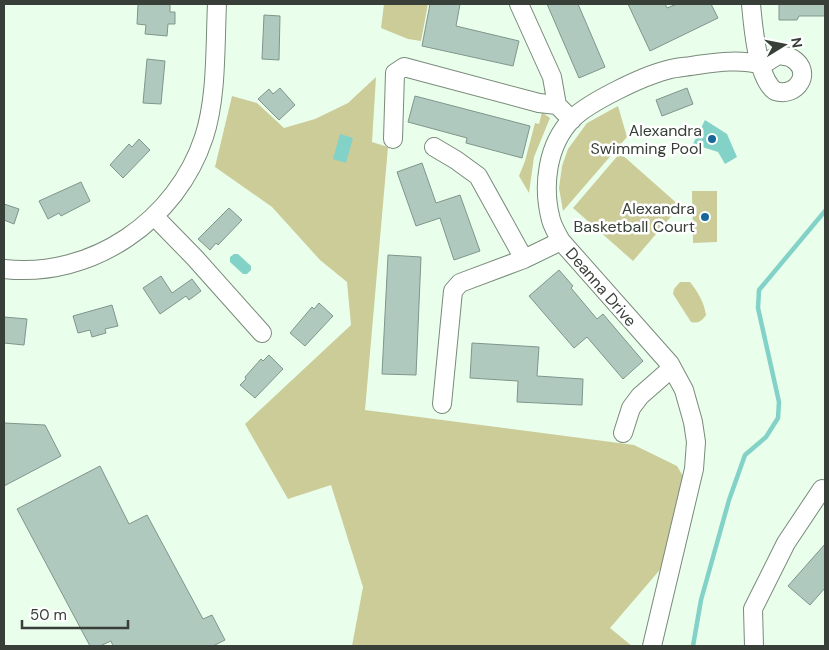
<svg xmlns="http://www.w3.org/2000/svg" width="829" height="650" viewBox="0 0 829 650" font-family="'DM Sans',sans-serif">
<rect width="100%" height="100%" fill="#eafeec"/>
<path fill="#cbcc98" d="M 384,4 L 428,4 L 421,41 L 408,39 L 381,28 Z
M 376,77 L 372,142 L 388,147 L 365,410 L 634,445 L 677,466 L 683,476 L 683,496 L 670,558 L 610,628 L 632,646 L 352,646 L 363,587 L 331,485 L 288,499 L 245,424 L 351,325 L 347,282 L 320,260 L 272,207 L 215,167 L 232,96 L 257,103 L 284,128 L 315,119 L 348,103 Z
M 618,106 L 627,137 L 563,211 L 559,188 L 562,166 L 568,149 L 587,123 Z
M 542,112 L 550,118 L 534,157 L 529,193 L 519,176 L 525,161 L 535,123 L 539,124 Z
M 620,153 L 680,206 L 633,261 L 573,208 Z
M 692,191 L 717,191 L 717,242 L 693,243 Z
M 680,282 L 690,282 C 698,292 704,302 706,315 C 702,321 698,324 691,322 L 673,294 L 674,289 Z"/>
<path fill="#83d2c8" d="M 705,120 L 727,134 L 737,157 L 725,164 L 718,152 L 693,144 Z
M 340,134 L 353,138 L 346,163 L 333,159 Z
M 234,254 L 238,254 L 251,266 L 251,270 L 247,274 L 243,274 L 230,262 L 230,257 Z"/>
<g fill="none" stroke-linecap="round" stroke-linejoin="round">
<path stroke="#83d2c8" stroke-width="4.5" d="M 693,646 L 701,600 L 729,500 L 745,455 L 766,437 L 778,418 L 779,402 L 758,308 L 759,290 L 825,211"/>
</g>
<path fill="#b0c9be" stroke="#7e968b" d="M 138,4 L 170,4 L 170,12 L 175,12 L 175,24 L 168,24 L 167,36 L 145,34 L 146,25 L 137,24 Z
M 430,4 L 460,4 L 456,26 L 519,41 L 513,66 L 422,46 Z
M 547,4 L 578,4 L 605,67 L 579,78 Z
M 628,4 L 665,4 L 667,8 L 677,4 L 711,4 L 718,18 L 650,51 Z
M 779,4 L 825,4 L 825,16 L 799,16 L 797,20 L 779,20 Z
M 264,15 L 280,16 L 279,60 L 262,59 Z
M 147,59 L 165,61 L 161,104 L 143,103 Z
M 280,88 L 295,105 L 279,120 L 258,99 L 269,89 L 273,94 Z
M 687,88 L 693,104 L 662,116 L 656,100 Z
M 415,96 L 530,126 L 522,158 L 466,143 L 467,138 L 408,122 Z
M 139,139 L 150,150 L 123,178 L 110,165 L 129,144 L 132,147 Z
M 422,163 L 436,203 L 460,195 L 480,251 L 454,260 L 440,218 L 416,226 L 397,172 Z
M 81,182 L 90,201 L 61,216 L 59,213 L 48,219 L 39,201 Z
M 4,204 L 19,209 L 14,224 L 4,220 Z
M 229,208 L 242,220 L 218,245 L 216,243 L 210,250 L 198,239 Z
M 388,255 L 421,257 L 416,375 L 382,374 Z
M 559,270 L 573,286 L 571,288 L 597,319 L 603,314 L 643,361 L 623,379 L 587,337 L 574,348 L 529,296 Z
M 161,276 L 172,293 L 192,279 L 201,291 L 189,300 L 186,296 L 160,314 L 143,288 Z
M 319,303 L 333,316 L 305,346 L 290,333 L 312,307 L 314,309 Z
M 112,305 L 118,326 L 105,329 L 106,333 L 92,337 L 90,330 L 78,333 L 73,316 Z
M 4,317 L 27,319 L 24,345 L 4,343 Z
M 472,343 L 539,347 L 537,376 L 583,379 L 582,405 L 517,402 L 518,381 L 470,378 Z
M 269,355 L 283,369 L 255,398 L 240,385 L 246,379 L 245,377 L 261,359 L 263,361 Z
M 4,423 L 45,425 L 61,456 L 4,486 Z
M 100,466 L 129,524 L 147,515 L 203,619 L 212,615 L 225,640 L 213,646 L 113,646 L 111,641 L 100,646 L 90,646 L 17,509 Z
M 825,544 L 825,588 L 810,605 L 788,586 Z"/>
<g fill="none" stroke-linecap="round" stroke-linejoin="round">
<defs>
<path id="minor" d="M 519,4 L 552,77 L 557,105
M 393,139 L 395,73 L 404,67 L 539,103 L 557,105 L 572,120
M 434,147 L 456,160 L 478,176 L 524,259
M 155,217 L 195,258 L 262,333
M 4,269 C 92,279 177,220 204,137 C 217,98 215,45 217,4
M 442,404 L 453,291 L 460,283 L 524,259 L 561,241
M 623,433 L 631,408 L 640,396 L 672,368
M 652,646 L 694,469 L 696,442 L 693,422 L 684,390 L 670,364 L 561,241 C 557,234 553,227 551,220 C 542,186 547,145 572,119 C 589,102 643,76 667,70 C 676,67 687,67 697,65 C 719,62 741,59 762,65 L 778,55 C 783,56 789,56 793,59 C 813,72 797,98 775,91 C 757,78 753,26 751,4
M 754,646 L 753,609 L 786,543 L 822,489"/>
</defs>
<use href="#minor" stroke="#798a7a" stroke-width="20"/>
<use href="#minor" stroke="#fff" stroke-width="18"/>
</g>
<g fill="#176799" stroke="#fff" stroke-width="2">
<circle cx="712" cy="139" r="5"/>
<circle cx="705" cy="217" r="5"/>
</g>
<g text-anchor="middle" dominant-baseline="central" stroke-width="5" stroke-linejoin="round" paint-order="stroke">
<g font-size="16" fill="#373f38" stroke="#fff" text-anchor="end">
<text x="702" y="130">Alexandra<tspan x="702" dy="18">Swimming Pool</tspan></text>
<text x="695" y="208">Alexandra<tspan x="695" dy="18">Basketball Court</tspan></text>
</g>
<g font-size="16" fill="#373f38" stroke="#fff">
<text transform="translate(601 287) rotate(49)">Deanna Drive</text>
</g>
</g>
<rect width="829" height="650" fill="none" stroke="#373f38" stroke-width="10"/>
<g transform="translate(784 45) rotate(80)" stroke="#ffffff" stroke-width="4" paint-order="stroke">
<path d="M0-4L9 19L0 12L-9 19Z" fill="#373f38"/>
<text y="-8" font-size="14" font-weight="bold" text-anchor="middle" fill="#373f38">N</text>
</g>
<path d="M22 620v8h106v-8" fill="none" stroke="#373f38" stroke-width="2.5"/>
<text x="30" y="620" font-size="15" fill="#373f38" stroke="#ffffff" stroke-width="4" paint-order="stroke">50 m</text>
</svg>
